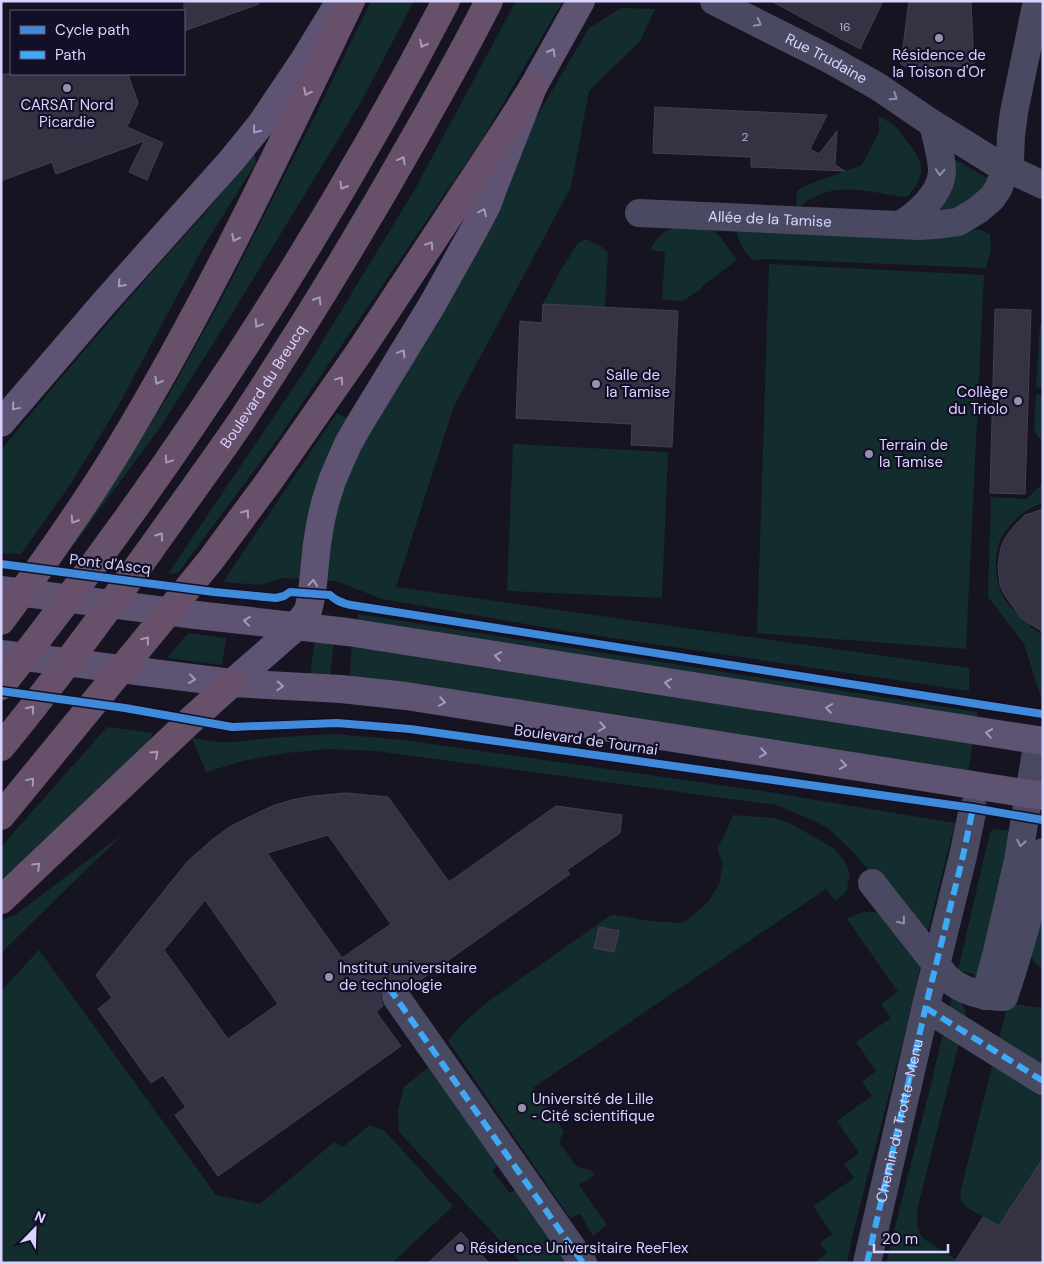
<svg xmlns="http://www.w3.org/2000/svg" width="1044" height="1264" viewBox="0 0 1044 1264" font-family="'DM Sans',sans-serif">
<rect width="100%" height="100%" fill="#161421"/>
<path fill="#132c2d" d="M 371,1 L 414,1 L 361,102 L 230,317 L 161,426 L 70,550 L 167,398 L 223,296 L 320,106 Z
M 516,1 L 563,1 L 481,141 L 388,277 L 282,433 L 178,573 L 168,574 L 307,367 L 415,189 Z
M 621,8 L 655,9 L 640,41 L 589,91 L 571,187 L 454,406 L 396,587 L 969,668 L 969,691 L 566,631 L 382,599 L 336,581 L 282,578 L 260,585 L 223,582 L 337,413 L 369,430 L 449,297 L 507,193 L 520,145 L 589,28 Z
M 879,116 C 885,120 891,123 896,127 C 900,131 902,136 906,140 C 924,162 928,172 908,196 L 903,197 C 862,191 830,179 796,210 L 797,191 L 802,187 L 862,165 L 879,132 Z
M 947,155 L 993,181 L 974,203 L 933,216 Z
M 251,156 L 255,156 L 256,163 L 205,244 L 117,408 L 70,485 L 21,554 L 1,553 L 1,450 L 53,387 L 152,272 L 206,212 Z
M 706,225 L 719,235 L 737,260 L 705,284 L 698,291 L 683,301 L 662,300 L 665,252 L 650,250 C 663,224 680,226 706,225 Z
M 737,229 L 981,230 L 990,234 L 991,251 L 986,268 L 768,259 L 753,260 C 744,252 737,241 737,229 Z
M 586,239 L 599,245 L 608,252 L 605,307 L 543,304 L 559,273 L 578,243 Z
M 769,264 L 984,275 L 966,649 L 757,633 Z
M 1040,325 L 1043,326 L 1043,388 L 1036,387 Z
M 1036,394 L 1043,395 L 1043,441 L 1037,436 L 1034,430 Z
M 513,444 L 668,452 L 662,598 L 507,591 Z
M 1043,459 L 1043,503 C 1025,508 1008,524 1000,541 C 994,554 995,581 1002,594 C 1009,608 1019,615 1032,623 L 1030,627 L 1043,635 L 1043,704 L 1024,644 L 988,597 L 991,497 L 1027,499 L 1042,484 Z
M 358,614 L 977,712 L 977,718 L 358,622 Z
M 188,633 L 226,638 L 222,665 L 167,658 Z
M 315,639 L 334,641 L 330,678 L 310,676 Z
M 352,645 L 973,742 L 968,772 L 349,680 Z
M 107,727 L 153,733 L 146,748 L 1,882 L 1,847 Z
M 334,734 L 404,740 L 776,793 L 815,800 L 955,823 L 926,938 L 854,853 L 828,828 L 810,819 L 776,805 L 376,751 L 329,749 L 286,753 L 247,760 L 206,772 L 192,738 L 217,742 L 233,742 L 282,737 Z
M 733,815 L 774,818 L 791,824 L 832,847 L 843,859 L 849,871 L 849,877 L 847,889 L 844,894 L 835,901 L 826,889 L 533,1088 L 564,1131 L 559,1142 L 577,1167 L 591,1170 L 595,1175 L 579,1185 L 607,1225 L 593,1236 L 580,1214 L 570,1218 L 448,1041 L 458,1028 L 486,1003 L 611,915 C 621,915 629,917 639,919 C 654,922 669,922 683,923 L 707,903 L 719,885 L 723,864 L 717,848 L 725,834 Z
M 994,829 L 1014,831 L 985,978 L 972,982 L 974,974 L 958,970 L 990,832 Z
M 124,833 L 1,953 L 1,920 L 15,915 Z
M 1043,910 L 1043,969 C 1036,965 1032,962 1031,954 Z
M 863,912 L 873,912 L 882,913 L 922,958 L 907,1025 L 853,1233 L 847,1263 L 814,1263 L 827,1253 L 820,1243 L 832,1234 L 813,1206 L 854,1178 L 844,1164 L 859,1153 L 837,1121 L 872,1096 L 862,1082 L 876,1071 L 856,1042 L 891,1018 L 881,1004 L 898,992 L 847,919 L 853,916 Z
M 39,950 L 216,1195 L 260,1204 L 334,1142 L 343,1147 L 370,1125 L 385,1131 L 453,1206 L 392,1263 L 1,1263 L 1,991 Z
M 953,992 L 964,1006 L 966,1016 L 917,1210 C 917,1217 916,1227 920,1234 C 927,1244 952,1256 964,1263 L 886,1263 L 931,1084 Z
M 1008,1003 L 1043,1008 L 1043,1158 L 999,1226 L 966,1207 L 961,1200 L 960,1193 Z
M 430,1066 L 499,1164 L 492,1171 L 510,1193 L 517,1189 L 568,1263 L 521,1263 L 399,1132 L 398,1110 L 404,1087 Z"/>
<path fill="#343243" stroke="#433f54" fill-rule="evenodd" d="M 184,1 L 258,1 L 259,4 L 184,31 Z
M 771,1 L 883,1 L 860,49 Z
M 909,1 L 971,1 L 974,68 L 941,65 L 912,70 L 901,64 L 896,56 L 903,47 Z
M 1,74 L 128,74 L 138,103 L 127,127 L 163,143 L 147,180 L 129,172 L 144,141 L 56,174 L 52,162 L 1,181 Z
M 655,107 L 827,115 L 810,149 L 819,154 L 837,131 L 835,165 L 845,171 L 751,167 L 751,157 L 653,153 Z
M 543,304 L 678,311 L 672,447 L 631,445 L 632,424 L 516,418 L 520,321 L 542,323 Z
M 995,309 L 1031,310 L 1025,494 L 990,493 Z
M 1043,509 L 1043,632 L 1021,618 L 1004,594 L 1000,585 L 998,566 L 1001,547 L 1005,538 L 1014,526 L 1025,515 Z
M 346,793 L 388,797 L 449,882 L 556,806 L 622,815 L 620,833 L 567,870 L 570,874 L 409,988 L 403,983 L 395,981 L 387,985 L 382,991 L 380,998 L 383,1006 L 376,1012 L 401,1046 L 218,1176 L 175,1115 L 186,1107 L 163,1075 L 151,1083 L 98,1009 L 112,998 L 96,975 L 188,861 L 213,839 L 231,826 L 270,807 L 291,800 L 313,796 ZM 328,835 L 391,924 L 342,958 L 267,853 ZM 205,900 L 278,1004 L 228,1039 L 164,950 Z
M 599,927 L 619,931 L 614,952 L 594,948 Z
M 1043,1158 L 1043,1263 L 954,1263 L 983,1217 L 999,1226 Z
M 461,1232 L 489,1263 L 428,1263 Z"/>
<g fill="none" stroke-linecap="round" stroke-linejoin="round">
<g stroke="#4a4962" stroke-width="28">
<path id="s1" d="M 714,1 L 829,59 L 877,86 L 933,124 L 994,162 L 1043,185"/>
<path id="s2" d="M 639,213 L 919,226 L 935,225 L 958,222 L 978,210 L 992,198 L 998,189 L 1010,160 L 1011,136 L 1014,112 L 1037,1"/>
<path d="M 900,225 C 918,214 941,194 942,171 C 942,157 936,138 933,124"/>
<path d="M 872,883 L 946,977 C 962,992 982,996 1004,997 C 1020,949 1034,902 1043,852"/>
<path d="M 985,996 L 997,952 L 1018,860 L 1038,740"/>
<path d="M 396,997 L 583,1263"/>
<path d="M 926,1008 L 1043,1081"/>
<path id="s3" d="M 867,1263 L 928,997 L 963,856 L 973,808"/>
</g>
<path stroke="#5e5373" stroke-width="28" d="M 1,423 L 104,303 L 231,161 L 261,124 L 304,60 L 340,1
M 1,590 L 196,615 L 348,632 L 1043,741
M 1,654 L 232,683 L 341,689 L 406,696 L 1043,796
M 232,683 L 296,627 L 308,611 L 312,593 L 317,544 L 321,520 L 325,503 L 332,481 L 340,462 L 348,444 L 360,423 L 432,305 L 475,228 L 487,205 L 496,181 L 533,87 L 581,1"/>
<g stroke="#67516a" stroke-width="28">
<path d="M 1,621 C 43,564 84,507 120,447 C 207,303 278,152 351,1"/>
<path d="M 1,686 C 170,472 320,243 446,1"/>
<path id="s4" d="M 1,747 C 53,684 102,617 150,550 C 179,509 209,468 238,426 C 301,331 360,234 416,135 C 441,91 466,47 489,1"/>
<path d="M 1,816 L 210,561 L 270,480 L 360,351 L 507,128 L 533,87"/>
<path d="M 1,900 L 191,720 L 232,683"/>
</g>
<path stroke="#3fa9f5" stroke-width="6" stroke-dasharray="12 6" stroke-linecap="butt" d="M 389,988 L 583,1263
M 926,1008 L 1043,1081
M 867,1263 L 928,997 L 963,856 L 973,808"/>
<defs>
<path id="cycleway" d="M 1,564 L 214,592 L 276,598 L 284,596 L 290,592 L 330,595 C 336,601 342,603 351,605 L 990,706 L 1043,714
M 1,691 L 125,708 L 232,727 L 337,723 L 410,729 L 973,808 L 1043,820"/>
</defs>
<use href="#cycleway" stroke="#130f26" stroke-width="11"/>
<use href="#cycleway" stroke="#408adc" stroke-width="8"/>
</g>
<defs><path id="oneway-chevron" d="M-2-3.5L2.5 0L-2 3.5" fill="none" stroke-width="1.6" stroke-linecap="round" stroke-linejoin="round" transform="scale(1.25)"/></defs>
<g stroke="#928eb0">
<use href="#oneway-chevron" transform="translate(758 23) rotate(27)"/>
<use href="#oneway-chevron" transform="translate(894 97) rotate(33)"/>
<use href="#oneway-chevron" transform="translate(940 172) rotate(93)"/>
<use href="#oneway-chevron" transform="translate(1021 843) rotate(100)"/>
<use href="#oneway-chevron" transform="translate(902 921) rotate(52)"/>
</g>
<g stroke="#a699bc">
<use href="#oneway-chevron" transform="translate(423 44) rotate(118)"/>
<use href="#oneway-chevron" transform="translate(307 92) rotate(116)"/>
<use href="#oneway-chevron" transform="translate(402 160) rotate(-61)"/>
<use href="#oneway-chevron" transform="translate(343 186) rotate(120)"/>
<use href="#oneway-chevron" transform="translate(235 238) rotate(117)"/>
<use href="#oneway-chevron" transform="translate(430 245) rotate(-56)"/>
<use href="#oneway-chevron" transform="translate(318 300) rotate(-58)"/>
<use href="#oneway-chevron" transform="translate(258 324) rotate(123)"/>
<use href="#oneway-chevron" transform="translate(340 380) rotate(-55)"/>
<use href="#oneway-chevron" transform="translate(158 381) rotate(119)"/>
<use href="#oneway-chevron" transform="translate(168 460) rotate(124)"/>
<use href="#oneway-chevron" transform="translate(246 513) rotate(-54)"/>
<use href="#oneway-chevron" transform="translate(74 520) rotate(123)"/>
<use href="#oneway-chevron" transform="translate(160 536) rotate(-54)"/>
<use href="#oneway-chevron" transform="translate(146 640) rotate(-51)"/>
<use href="#oneway-chevron" transform="translate(31 709) rotate(-52)"/>
<use href="#oneway-chevron" transform="translate(155 754) rotate(-43)"/>
<use href="#oneway-chevron" transform="translate(31 781) rotate(-50)"/>
<use href="#oneway-chevron" transform="translate(37 866) rotate(-43)"/>
</g>
<g stroke="#a29ac0">
<use href="#oneway-chevron" transform="translate(552 52) rotate(-60)"/>
<use href="#oneway-chevron" transform="translate(256 130) rotate(129)"/>
<use href="#oneway-chevron" transform="translate(483 212) rotate(-64)"/>
<use href="#oneway-chevron" transform="translate(121 284) rotate(132)"/>
<use href="#oneway-chevron" transform="translate(402 353) rotate(-59)"/>
<use href="#oneway-chevron" transform="translate(15 407) rotate(130)"/>
<use href="#oneway-chevron" transform="translate(313 583) rotate(-85)"/>
<use href="#oneway-chevron" transform="translate(247 621) rotate(-173)"/>
<use href="#oneway-chevron" transform="translate(498 656) rotate(-171)"/>
<use href="#oneway-chevron" transform="translate(192 679) rotate(7)"/>
<use href="#oneway-chevron" transform="translate(668 683) rotate(-171)"/>
<use href="#oneway-chevron" transform="translate(280 686) rotate(3)"/>
<use href="#oneway-chevron" transform="translate(442 702) rotate(9)"/>
<use href="#oneway-chevron" transform="translate(829 708) rotate(-171)"/>
<use href="#oneway-chevron" transform="translate(602 727) rotate(9)"/>
<use href="#oneway-chevron" transform="translate(989 733) rotate(-172)"/>
<use href="#oneway-chevron" transform="translate(763 753) rotate(9)"/>
<use href="#oneway-chevron" transform="translate(843 765) rotate(9)"/>
</g>
<g fill="#9591b1" stroke="#130f26" stroke-width="2">
<circle cx="939" cy="38" r="5"/>
<circle cx="67" cy="88" r="5"/>
<circle cx="596" cy="384" r="5"/>
<circle cx="1018" cy="401" r="5"/>
<circle cx="869" cy="454" r="5"/>
<circle cx="329" cy="977" r="5"/>
<circle cx="522" cy="1108" r="5"/>
<circle cx="460" cy="1248" r="5"/>
</g>
<g text-anchor="middle" dominant-baseline="central" stroke-width="4.5" stroke-linejoin="round" paint-order="stroke">
<g font-size="12" fill="#b0acd0">
<text x="845" y="27">16</text>
<text x="745" y="137">2</text>
</g>
<g font-size="15" fill="#d9d4ff" stroke="#130f26" text-anchor="start">
<text x="939" y="55" text-anchor="middle">Résidence de<tspan x="939" dy="17">la Toison d'Or</tspan></text>
<text x="67" y="105" text-anchor="middle">CARSAT Nord<tspan x="67" dy="17">Picardie</tspan></text>
<text x="606" y="375">Salle de<tspan x="606" dy="17">la Tamise</tspan></text>
<text x="1008" y="392" text-anchor="end">Collège<tspan x="1008" dy="17">du Triolo</tspan></text>
<text x="879" y="445">Terrain de<tspan x="879" dy="17">la Tamise</tspan></text>
<text x="339" y="968">Institut universitaire<tspan x="339" dy="17">de technologie</tspan></text>
<text x="532" y="1099">Université de Lille<tspan x="532" dy="17">‐ Cité scientifique</tspan></text>
<text x="470" y="1248">Résidence Universitaire ReeFlex</text>
</g>
<g font-size="15" fill="#d9d4ff" stroke="#130f26">
<text stroke="none"><textPath href="#s1" startOffset="126">Rue Trudaine</textPath></text>
<text stroke="none"><textPath href="#s2" startOffset="131">Allée de la Tamise</textPath></text>
<text stroke="none"><textPath href="#s4" startOffset="446">Boulevard du Breucq</textPath></text>
<text transform="translate(110 564) rotate(7)">Pont d'Ascq</text>
<text transform="translate(586 740) rotate(8)">Boulevard de Tournai</text>
<text stroke="none"><textPath href="#s3" startOffset="146">Chemin du Trotte-Menu</textPath></text>
</g>
</g>
<rect width="1044" height="1264" fill="none" stroke="#d9d4ff" stroke-width="5"/>
<rect x="10" y="10" width="175" height="65" fill="#130f26" stroke="#625e7d"/>
<rect x="20" y="26" width="25" height="8" fill="#408adc" stroke="#625e7d"/>
<text x="55" y="35" font-size="15" fill="#d9d4ff">Cycle path</text>
<rect x="20" y="51" width="25" height="8" fill="#3fa9f5" stroke="#625e7d"/>
<text x="55" y="60" font-size="15" fill="#d9d4ff">Path</text>
<g transform="translate(35 1229) rotate(23)" stroke="#130f26" stroke-width="4" paint-order="stroke">
<path d="M0-4L9 19L0 12L-9 19Z" fill="#d9d4ff"/>
<text y="-8" font-size="14" font-weight="bold" text-anchor="middle" fill="#d9d4ff">N</text>
</g>
<path d="M874 1244v8h74v-8" fill="none" stroke="#d9d4ff" stroke-width="2.5"/>
<text x="882" y="1244" font-size="15" fill="#d9d4ff" stroke="#130f26" stroke-width="4" paint-order="stroke">20 m</text>
</svg>
